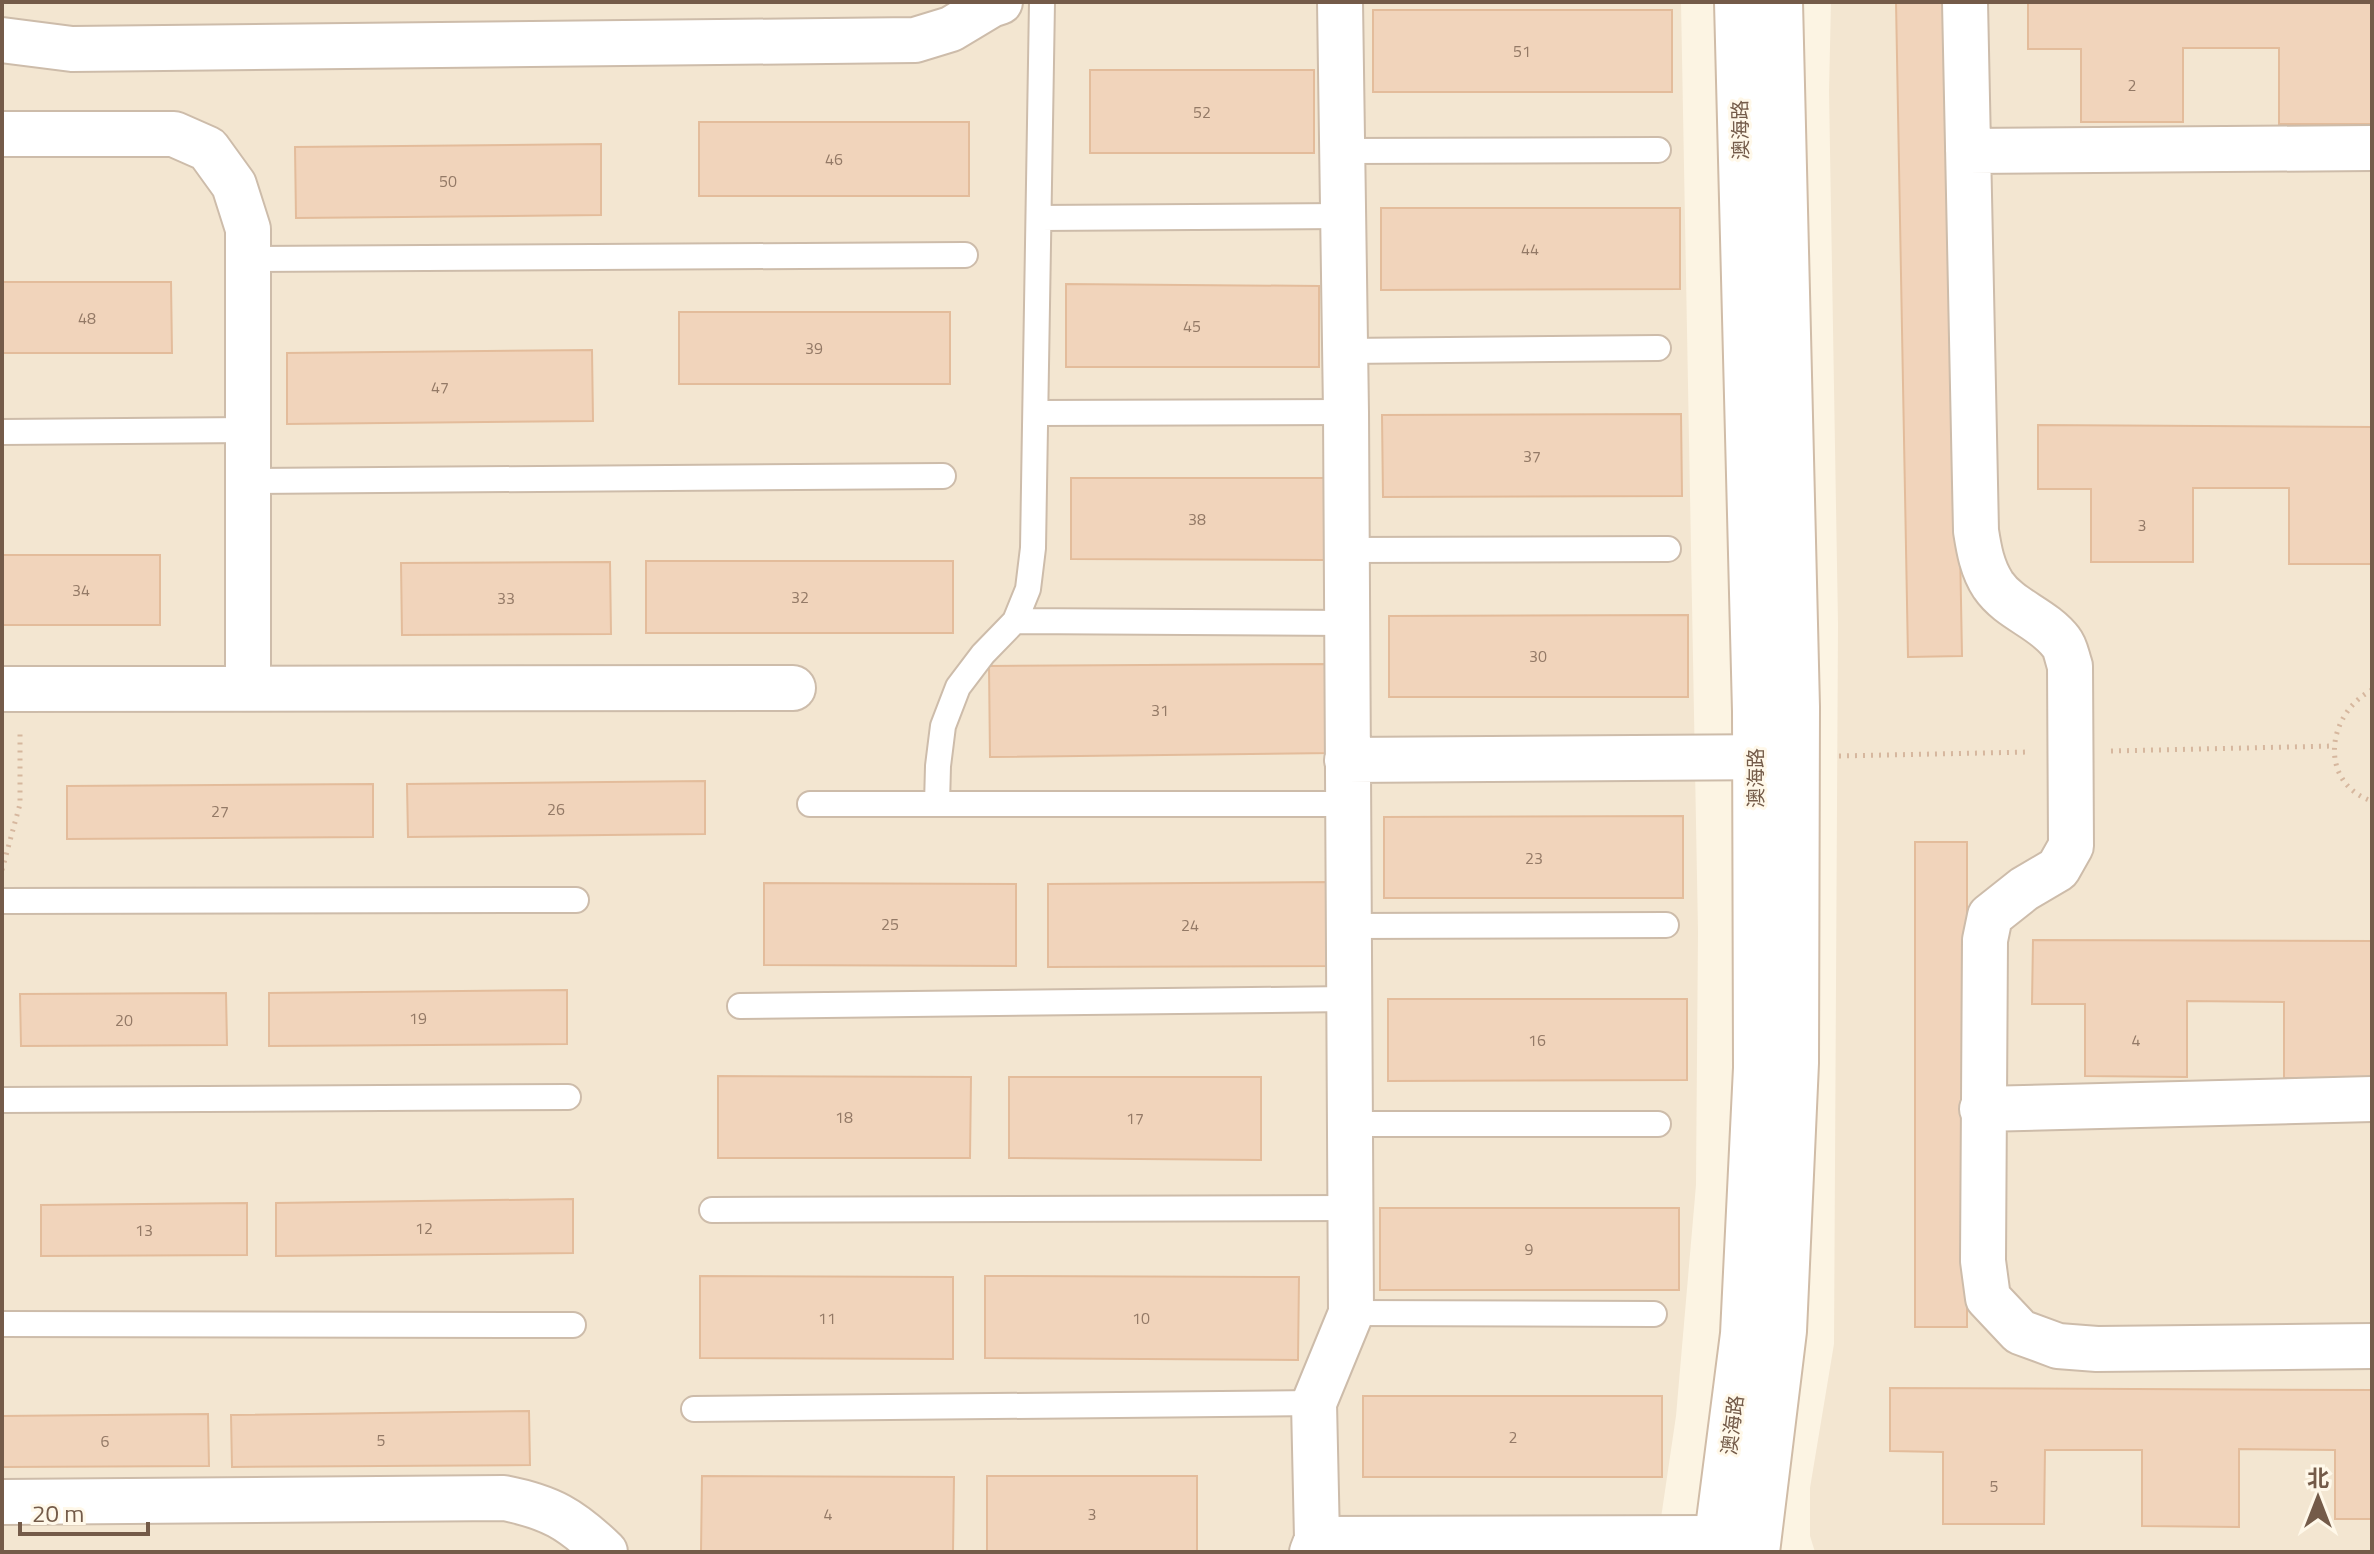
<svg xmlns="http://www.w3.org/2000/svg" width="2374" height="1554" viewBox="0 0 2374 1554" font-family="'Titillium Web','Noto Sans SC',sans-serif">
<rect width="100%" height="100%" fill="#fcf4e3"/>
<path fill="#f3e6d1" d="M 2,2 L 1681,2 L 1698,932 L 1696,1185 L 1676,1416 L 1656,1552 L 2,1552 Z
M 1831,2 L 2372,2 L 2372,1552 L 1815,1552 L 1810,1536 L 1810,1488 L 1834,1344 L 1838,624 L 1829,91 Z"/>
<path fill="#f1d4bb" stroke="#e3bc9b" stroke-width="2" d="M 1896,2 L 1950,2 L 1962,656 L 1908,657 Z
M 2028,2 L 2372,2 L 2372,124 L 2279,124 L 2279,48 L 2183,48 L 2183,122 L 2081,122 L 2081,49 L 2028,49 Z
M 1373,10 L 1672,10 L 1672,92 L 1373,92 Z
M 1090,70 L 1314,70 L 1314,153 L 1090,153 Z
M 699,122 L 969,122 L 969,196 L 699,196 Z
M 601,144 L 601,215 L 296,218 L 295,147 Z
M 1381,208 L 1680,208 L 1680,289 L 1381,290 Z
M 2,282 L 171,282 L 172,353 L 2,353 Z
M 1066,284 L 1319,286 L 1319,367 L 1066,367 Z
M 679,312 L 950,312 L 950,384 L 679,384 Z
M 592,350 L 593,421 L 287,424 L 287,353 Z
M 1681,414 L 1682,496 L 1383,497 L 1382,415 Z
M 2038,425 L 2372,427 L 2372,564 L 2289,564 L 2289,488 L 2193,488 L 2193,562 L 2091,562 L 2091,489 L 2038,489 Z
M 1071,478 L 1324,478 L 1324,560 L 1071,559 Z
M 2,555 L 160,555 L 160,625 L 2,625 Z
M 646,561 L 953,561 L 953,633 L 646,633 Z
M 610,562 L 611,634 L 402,635 L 401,563 Z
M 1688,615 L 1688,697 L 1389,697 L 1389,616 Z
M 1331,664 L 1332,753 L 990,757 L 989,666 Z
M 705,781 L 705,834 L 408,837 L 407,784 Z
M 373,784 L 373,837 L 67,839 L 67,786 Z
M 1683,816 L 1683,898 L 1384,898 L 1384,817 Z
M 1915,842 L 1967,842 L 1967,1327 L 1915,1327 Z
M 1332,882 L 1332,966 L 1048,967 L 1048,884 Z
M 764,883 L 1016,884 L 1016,966 L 764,965 Z
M 2033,940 L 2372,941 L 2372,1078 L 2284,1078 L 2284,1002 L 2187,1001 L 2187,1077 L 2085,1076 L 2085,1004 L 2032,1004 Z
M 567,990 L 567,1044 L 269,1046 L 269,993 Z
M 226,993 L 227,1045 L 21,1046 L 20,994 Z
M 1388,999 L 1687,999 L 1687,1080 L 1388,1081 Z
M 718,1076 L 971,1077 L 970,1158 L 718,1158 Z
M 1009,1077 L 1261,1077 L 1261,1160 L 1009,1158 Z
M 573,1199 L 573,1253 L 276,1256 L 276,1203 Z
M 247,1203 L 247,1255 L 41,1256 L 41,1205 Z
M 1380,1208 L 1679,1208 L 1679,1290 L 1380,1290 Z
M 700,1276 L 953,1277 L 953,1359 L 700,1358 Z
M 985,1276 L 1299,1277 L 1298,1360 L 985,1358 Z
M 1890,1388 L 2372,1390 L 2372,1519 L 2335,1519 L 2335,1450 L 2239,1449 L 2239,1527 L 2142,1526 L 2142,1450 L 2045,1450 L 2044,1524 L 1943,1524 L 1943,1452 L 1890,1451 Z
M 1363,1396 L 1662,1396 L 1662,1477 L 1363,1477 Z
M 529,1411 L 530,1465 L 232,1467 L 231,1415 Z
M 208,1414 L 209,1466 L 3,1467 L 2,1416 Z
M 702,1476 L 954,1477 L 953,1552 L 701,1552 Z
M 987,1476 L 1197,1476 L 1197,1552 L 987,1552 Z"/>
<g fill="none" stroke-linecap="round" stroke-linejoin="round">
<defs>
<path id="lane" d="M 1342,151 L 1658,150
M 1039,218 L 1343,216
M 248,259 L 965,255
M 1345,351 L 1658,348
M 1036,413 L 1346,412
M 2,432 L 248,430
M 248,481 L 943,476
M 1347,550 L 1668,549
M 1015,621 L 1347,623
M 810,804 L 1348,804
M 937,804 L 938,766 L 943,726 L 958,687 L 983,654 L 1015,621 L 1028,589 L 1033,548 L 1042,2
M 2,901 L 576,900
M 1348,926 L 1666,925
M 740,1006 L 1348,999
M 2,1100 L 568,1097
M 1350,1124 L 1658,1124
M 712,1210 L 1350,1208
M 1351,1313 L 1654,1314
M 2,1324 L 573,1325
M 694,1409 L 1314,1403"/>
<path id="street" d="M 1965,2 L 1976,531 C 1979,550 1982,568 1993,585 C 2010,610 2043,618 2061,642 C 2066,648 2067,658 2070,666 L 2071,846 L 2058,869 L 2024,889 L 1990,916 L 1985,940 L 1983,1261 L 1988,1298 L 2020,1332 L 2058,1346 L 2097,1349 L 2372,1346
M 2,40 L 72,49 L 915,40 L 951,29 L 991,5 L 1000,2
M 2,134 L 174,134 L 208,149 L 234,185 L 248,229 L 248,688
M 1968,151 L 2372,148
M 2,689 L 793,688
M 1347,760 L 1795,757
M 1982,1109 L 2372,1099
M 2,1502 L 504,1498 C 550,1507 571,1519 605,1552
M 1317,1539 L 1717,1538
M 1312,1552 L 1317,1539 L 1314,1403 L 1351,1313 L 1346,412 L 1340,2"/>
<path id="secondary" d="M 1715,1552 L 1743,1334 L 1756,1068 L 1755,711 L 1737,2
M 1757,1552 L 1784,1331 L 1796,1063 L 1797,707 L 1780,2"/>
</defs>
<use href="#lane" stroke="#cdbcaa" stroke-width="28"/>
<use href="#street" stroke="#cdbcaa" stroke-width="48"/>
<use href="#secondary" stroke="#d0bca7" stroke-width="48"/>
<path stroke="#d6b79e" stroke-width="5" stroke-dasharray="2 6" stroke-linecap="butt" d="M 2372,690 C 2326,714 2318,783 2372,801
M 2111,751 L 2334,746
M 1839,756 L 2029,752
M 2,870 L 20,804 L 20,730"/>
<use href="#lane" stroke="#fff" stroke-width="24"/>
<use href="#street" stroke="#fff" stroke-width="44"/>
<use href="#secondary" stroke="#fff" stroke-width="44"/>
</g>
<g text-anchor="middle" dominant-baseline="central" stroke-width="6" stroke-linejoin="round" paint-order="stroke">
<g font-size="16" fill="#937966">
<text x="1522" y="51">51</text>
<text x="2132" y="85">2</text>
<text x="1202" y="112">52</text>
<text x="834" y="159">46</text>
<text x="448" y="181">50</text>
<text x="1530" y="249">44</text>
<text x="87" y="318">48</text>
<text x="1192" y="326">45</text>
<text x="814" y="348">39</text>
<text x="440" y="387">47</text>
<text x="1532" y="456">37</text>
<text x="1197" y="519">38</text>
<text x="2142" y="525">3</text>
<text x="81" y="590">34</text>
<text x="800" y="597">32</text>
<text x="506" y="598">33</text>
<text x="1538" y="656">30</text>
<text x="1160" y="710">31</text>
<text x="556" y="809">26</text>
<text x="220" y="811">27</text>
<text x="1534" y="858">23</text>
<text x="890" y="924">25</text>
<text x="1190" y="925">24</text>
<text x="418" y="1018">19</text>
<text x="124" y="1020">20</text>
<text x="1537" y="1040">16</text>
<text x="2136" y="1040">4</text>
<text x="844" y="1117">18</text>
<text x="1135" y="1118">17</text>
<text x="424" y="1228">12</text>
<text x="144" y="1230">13</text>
<text x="1529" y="1249">9</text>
<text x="827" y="1318">11</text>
<text x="1141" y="1318">10</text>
<text x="1513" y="1437">2</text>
<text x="381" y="1440">5</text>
<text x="105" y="1441">6</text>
<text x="1994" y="1486">5</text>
<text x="828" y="1514">4</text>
<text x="1092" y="1514">3</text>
</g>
<g font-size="20" fill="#745b49" stroke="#fff8e9">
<text transform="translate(1740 130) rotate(-91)">澳海路</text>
<text transform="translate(1755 778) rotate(-90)">澳海路</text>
<text transform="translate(1732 1425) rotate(-83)">澳海路</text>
</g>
</g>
<rect width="2374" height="1554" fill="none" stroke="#745b49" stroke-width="8"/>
<g transform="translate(2318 1498)" stroke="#fff8e9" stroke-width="6" paint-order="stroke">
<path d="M0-6L14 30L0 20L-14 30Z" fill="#745b49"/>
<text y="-12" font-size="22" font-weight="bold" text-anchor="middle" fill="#745b49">北</text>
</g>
<path d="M20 1522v12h128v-12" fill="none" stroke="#745b49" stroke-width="4"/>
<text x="32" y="1522" font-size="24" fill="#745b49" stroke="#fff8e9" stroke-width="6" paint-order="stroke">20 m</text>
</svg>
